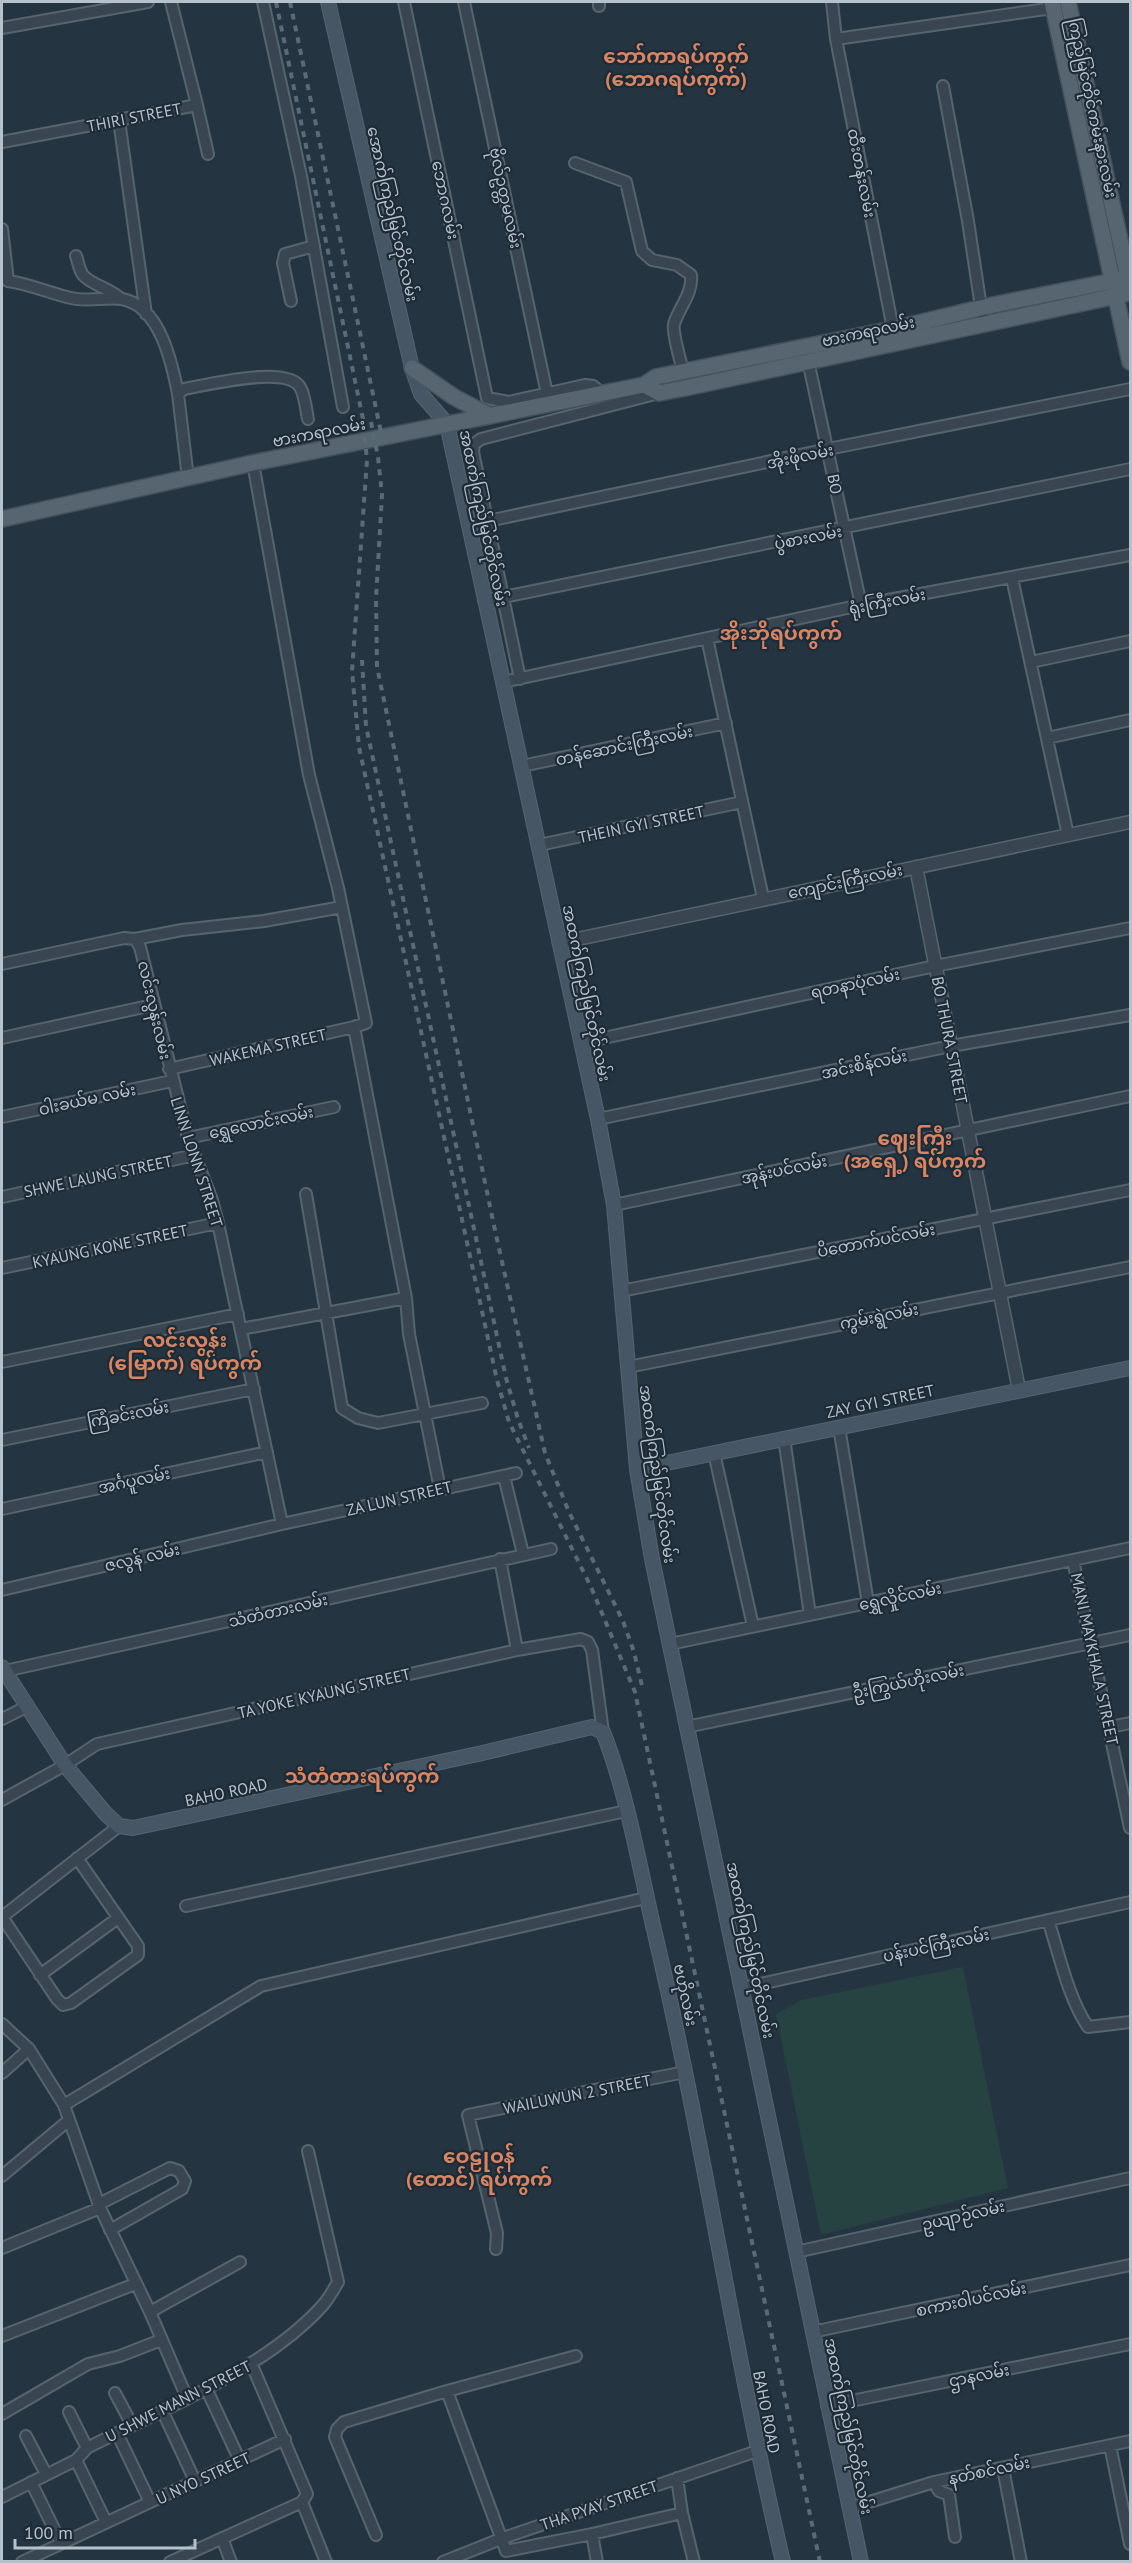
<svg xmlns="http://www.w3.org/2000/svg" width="1132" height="2563" viewBox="0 0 1132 2563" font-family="'PT Sans','Noto Sans Myanmar',sans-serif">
<rect width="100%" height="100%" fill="#243541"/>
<path fill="#264241" d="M 963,1967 L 1008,2188 L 821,2235 L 776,2014 L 801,2000 Z"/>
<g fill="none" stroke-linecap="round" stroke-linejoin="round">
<defs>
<path id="minor" d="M 263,2 L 301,176 L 343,407
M 404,2 L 487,398 L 509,402 L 585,385 L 593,386 L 602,393
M 464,2 L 547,394
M 599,2 L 599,6
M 832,2 L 836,39 L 894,334
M 2,28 L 148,2
M 836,39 L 1053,8
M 943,86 L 968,221 L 982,314
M 197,105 L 208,154
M 119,120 L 146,314
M 2,142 L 197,105 L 171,2
M 575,163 L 626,182 L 642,251 L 652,260 L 677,265 L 691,275 C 693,294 679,307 674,324 C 672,334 681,361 683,372
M 2,229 L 8,281 C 30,284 49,293 71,298 C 88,302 105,297 122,299 C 160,306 172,363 178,394 L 184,389 C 206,385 286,365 300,387 C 305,395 306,410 308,419
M 76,256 C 78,261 79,270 83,275 C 91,285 110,288 121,299
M 291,301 L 283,263 L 285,254 L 314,246
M 807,356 L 861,605
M 178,394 L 188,478
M 469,525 L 828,449 L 1130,389
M 1012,578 L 1068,835
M 484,601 L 1130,469
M 707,638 L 763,898
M 1031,662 L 1130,641
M 520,679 L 473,452 L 474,444 L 481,439 L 659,393
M 503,682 L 861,605 L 1130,555
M 1047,738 L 1130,720
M 522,766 L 726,723
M 539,845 L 742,802
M 135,939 L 140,947 L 188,1138 L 212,1200 L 218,1223 L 282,1524
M 2,964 L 124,938 L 135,939 L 182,930 L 264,921 L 342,907
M 354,1027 L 406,1298 L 409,1334 L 440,1489
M 2,1038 L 153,1005
M 581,1043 L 935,966 L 1130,928
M 169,1069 L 354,1027 L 366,1023 L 338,888 L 309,775 L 253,463
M 2,1117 L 172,1081
M 598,1119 L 951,1046 L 1130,1015
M 188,1138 L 334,1107
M 306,1194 L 342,1408 L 358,1418 L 378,1423 L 482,1403
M 2,1197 L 195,1155
M 614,1205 L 1130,1096
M 2,1268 L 218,1223
M 621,1291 L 1130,1190
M 241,1329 L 406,1298
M 2,1362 L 238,1314
M 628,1367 L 1130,1267
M 839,1427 L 868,1603
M 784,1438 L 810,1615
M 2,1440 L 254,1389
M 714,1453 L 753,1626
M 504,1476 L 523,1554
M 2,1509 L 267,1452
M 500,1559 L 517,1650
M 1073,1560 L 1130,1828
M 2,1590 L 282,1524 L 516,1473
M 670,1644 L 1130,1548
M 5,1671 L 551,1549
M 2,1719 L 26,1707
M 686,1727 L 1130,1635
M 1110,1727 L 1130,1723
M 2,1800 L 65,1765 L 97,1744 L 517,1650 L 581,1639 L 588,1642 L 592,1650 L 603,1732
M 186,1906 L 626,1811
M 2,1917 L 57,1999 L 63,2005 L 71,2003 L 138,1955 L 138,1946 L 77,1858
M 2,1917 L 119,1826
M 1048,1920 C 1059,1953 1068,1998 1088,2027 L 1130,2022
M 40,1975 L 118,1918
M 742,1988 L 1130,1902
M 2,2024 L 29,2049 L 64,2105 L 100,2208 L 150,2312 L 187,2398
M 2,2073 L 29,2049
M 64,2105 L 261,1986 L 646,1898
M 2,2176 L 69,2120
M 99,2204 L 170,2168 L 179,2171 L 185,2181 L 182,2189 L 110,2230
M 2,2248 L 100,2208
M 496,2249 L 497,2233 L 468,2115 L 685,2072
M 796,2252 L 1130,2178
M 150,2312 L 240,2262
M 812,2332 L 1130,2265
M 2,2336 L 135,2284
M 251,2363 L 307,2494 L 302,2502
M 206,2388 L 240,2461
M 447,2391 L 506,2551 L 592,2534 L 682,2513
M 115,2393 L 132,2425
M 827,2406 L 1130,2344
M 162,2410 L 195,2481
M 69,2412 L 87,2448
M 2,2414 L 88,2364 L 120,2356 L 161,2340
M 117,2433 L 150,2502
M 26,2436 L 46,2474
M 1110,2445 L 1130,2544
M 76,2460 L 106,2522
M 1003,2468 L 1021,2562
M 677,2478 L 682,2513 L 694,2562
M 31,2482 L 61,2543
M 934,2482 L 939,2491 L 949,2495 L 955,2537
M 2,2497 L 76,2460 L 87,2448 C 163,2409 266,2369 323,2305 C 329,2298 334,2289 338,2282 L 308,2151
M 302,2502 L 326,2562
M 850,2508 L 934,2482 L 1130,2441
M 592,2534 L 597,2562
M 376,2535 L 335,2437 L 337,2429 L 344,2422 L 447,2391 L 576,2356
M 222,2538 L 231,2562
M 22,2562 L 285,2439
M 170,2562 L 302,2502
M 443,2562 L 503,2538 L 757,2451"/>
<path id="tertiary" d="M 916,867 L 1019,1390
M 559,943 L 1130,822"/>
<path id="secondary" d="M 328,2 L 412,368 L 421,394 L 447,424 L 598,1119 L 614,1205 L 637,1469 L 652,1559 L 861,2562
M 637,1469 L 1130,1368
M 2,1667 L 65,1765 L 106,1814 L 119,1826 L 133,1828 L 478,1754 L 592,1727 L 603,1732 C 627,1792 640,1870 655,1934 C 704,2142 734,2354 783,2562"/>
<path id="primary" d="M 1052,2 L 1130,362
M 1068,2 L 1130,286
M 412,368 L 454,397 L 490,416
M 644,385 L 659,393 L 685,388 L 1130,293
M 2,519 L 253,463 L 644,385 L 656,377 L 893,329 L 993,305 L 1128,278"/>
</defs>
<use href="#minor" stroke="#56646e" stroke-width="14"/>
<use href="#tertiary" stroke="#56646e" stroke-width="15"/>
<use href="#secondary" stroke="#56646e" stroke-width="16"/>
<use href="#primary" stroke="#45525d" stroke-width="18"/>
<use href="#minor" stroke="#394651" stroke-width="10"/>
<use href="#tertiary" stroke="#394651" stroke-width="12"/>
<use href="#secondary" stroke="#465664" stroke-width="14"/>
<use href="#primary" stroke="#576571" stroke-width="15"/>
<path stroke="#5a6b78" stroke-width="4" stroke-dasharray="6 6" stroke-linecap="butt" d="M 276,2 L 363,419 L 367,460 L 352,671 L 359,747 L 497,1380 L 509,1422 L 591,1587 L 635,1692 L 820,2562
M 290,2 L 381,432
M 371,422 L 378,457 L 382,495 L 376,599 L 377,667 L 496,1235 L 545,1453 L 569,1512 L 623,1621 L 634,1652 L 643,1690
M 362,660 L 366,726 L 506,1378 L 518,1419 L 529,1448"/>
</g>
<g text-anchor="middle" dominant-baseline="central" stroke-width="4.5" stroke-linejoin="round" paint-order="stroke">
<g font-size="16" fill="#b5c1cb" stroke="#1d2b36">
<text transform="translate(1093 108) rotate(78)">ကြည့်မြင်တိုင်ကမ်းနားလမ်း</text>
<text transform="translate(134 117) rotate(-11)">THIRI STREET</text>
<text transform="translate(862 173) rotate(79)">ထီးတန်းလမ်း</text>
<text transform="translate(506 198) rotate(78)">ဗိုလ်ဥတ္တမလမ်း</text>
<text transform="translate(446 200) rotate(78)">ဘောဂလမ်း</text>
<text transform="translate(393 214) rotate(77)">အောက်ကြည်မြင်တိုင်လမ်း</text>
<text transform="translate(868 331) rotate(-12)">ဗားကရာလမ်း</text>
<text transform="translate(319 432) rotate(-11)">ဗားကရာလမ်း</text>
<text transform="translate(800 456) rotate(-12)">အိုးဖိုလမ်း</text>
<text transform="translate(835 484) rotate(79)">BO</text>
<text transform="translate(484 518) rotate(78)">အထက်ကြည်မြင်တိုင်လမ်း</text>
<text transform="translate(808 537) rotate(-11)">ပွဲစားလမ်း</text>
<text transform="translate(887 601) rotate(-11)">ရုံးကြီးလမ်း</text>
<text transform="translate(624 745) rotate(-12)">တန်ဆောင်းကြီးလမ်း</text>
<text transform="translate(641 824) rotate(-12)">THEIN GYI STREET</text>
<text transform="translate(845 881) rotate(-12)">ကျောင်းကြီးလမ်း</text>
<text transform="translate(855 983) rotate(-12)">ရတနာပုံလမ်း</text>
<text transform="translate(587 993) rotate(78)">အထက်ကြည်မြင်တိုင်လမ်း</text>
<text transform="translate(155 1010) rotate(77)">လင်းလွန်းလမ်း</text>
<text transform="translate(950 1040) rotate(79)">BO THURA STREET</text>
<text transform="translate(268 1047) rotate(-13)">WAKEMA STREET</text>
<text transform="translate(864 1064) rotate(-12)">အင်းစိန်လမ်း</text>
<text transform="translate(87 1099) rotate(-12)">ဝါးခယ်မ လမ်း</text>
<text transform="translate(261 1122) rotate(-12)">ရွှေလောင်းလမ်း</text>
<text transform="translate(197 1162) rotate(72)">LINN LONN STREET</text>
<text transform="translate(784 1169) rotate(-12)">အုန်းပင်လမ်း</text>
<text transform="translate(98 1176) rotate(-12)">SHWE LAUNG STREET</text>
<text transform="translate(876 1240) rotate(-11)">ပိတောက်ပင်လမ်း</text>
<text transform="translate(110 1246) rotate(-12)">KYAUNG KONE STREET</text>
<text transform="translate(879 1316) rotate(-11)">ကွမ်းရွဲလမ်း</text>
<text transform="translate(880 1401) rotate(-12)">ZAY GYI STREET</text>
<text transform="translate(128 1414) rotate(-11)">ကြံခင်းလမ်း</text>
<text transform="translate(658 1474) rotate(82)">အထက်ကြည်မြင်တိုင်လမ်း</text>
<text transform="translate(134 1480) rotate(-12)">အင်္ဂပူလမ်း</text>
<text transform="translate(399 1498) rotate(-13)">ZA LUN STREET</text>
<text transform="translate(142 1557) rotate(-13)">ဇလွန် လမ်း</text>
<text transform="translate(900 1596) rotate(-12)">ရွှေလှိုင်လမ်း</text>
<text transform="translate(278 1610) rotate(-13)">သံတံတားလမ်း</text>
<text transform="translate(1095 1659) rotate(78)">MANI MAYKHALA STREET</text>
<text transform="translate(908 1681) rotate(-12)">ဦးကြွယ်ဟိုးလမ်း</text>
<text transform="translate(324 1693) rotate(-13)">TA YOKE KYAUNG STREET</text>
<text transform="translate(226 1792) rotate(-12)">BAHO ROAD</text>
<text transform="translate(936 1945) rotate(-12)">ပန်းပင်ကြီးလမ်း</text>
<text transform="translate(751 1950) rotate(78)">အထက်ကြည်မြင်တိုင်လမ်း</text>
<text transform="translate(686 1995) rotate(78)">ဗဟိုလမ်း</text>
<text transform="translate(577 2094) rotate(-11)">WAILUWUN 2 STREET</text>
<text transform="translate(963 2215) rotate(-13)">ဥယျာဉ်လမ်း</text>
<text transform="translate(971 2299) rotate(-12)">စကားဝါပင်လမ်း</text>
<text transform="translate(979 2375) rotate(-11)">ဌာနလမ်း</text>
<text transform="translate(178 2401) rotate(-27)">U SHWE MANN STREET</text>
<text transform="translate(767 2412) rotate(79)">BAHO ROAD</text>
<text transform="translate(849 2426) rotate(78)">အထက်ကြည်မြင်တိုင်လမ်း</text>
<text transform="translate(989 2470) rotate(-12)">နတ်စင်လမ်း</text>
<text transform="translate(203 2478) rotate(-25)">U NYO STREET</text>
<text transform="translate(599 2505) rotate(-19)">THA PYAY STREET</text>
</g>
<g font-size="20" font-weight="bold" fill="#d98462" stroke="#1d2b36">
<text x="676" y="56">ဘော်ကာရပ်ကွက်<tspan x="676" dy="23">(ဘောဂရပ်ကွက်)</tspan></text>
<text x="781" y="633">အိုးဘိုရပ်ကွက်</text>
<text x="915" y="1138">ဈေးကြီး<tspan x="915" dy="23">(အရှေ့) ရပ်ကွက်</tspan></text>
<text x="185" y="1340">လင်းလွန်း<tspan x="185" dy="23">(မြောက်) ရပ်ကွက်</tspan></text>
<text x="362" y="1776">သံတံတားရပ်ကွက်</text>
<text x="479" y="2156">ဝေဠုဝန်<tspan x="479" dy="23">(တောင်) ရပ်ကွက်</tspan></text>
</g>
</g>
<rect width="1132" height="2563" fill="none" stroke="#b5c1cb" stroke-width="6"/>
<path d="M15 2539v9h180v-9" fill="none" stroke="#b5c1cb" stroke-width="3"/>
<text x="24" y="2539" font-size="18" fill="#b5c1cb" stroke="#1d2b36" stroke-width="4.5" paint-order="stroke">100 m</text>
</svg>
